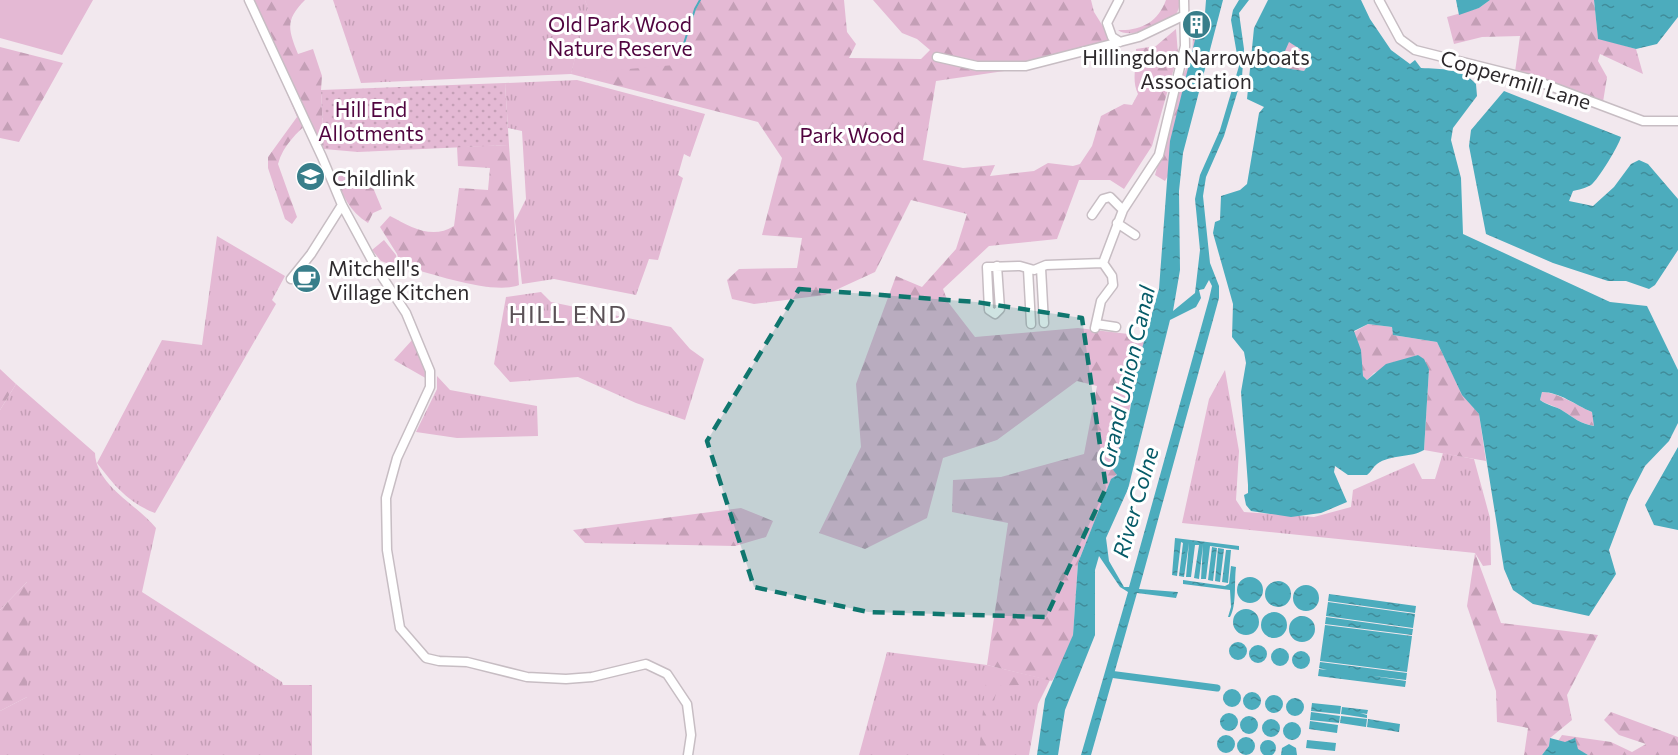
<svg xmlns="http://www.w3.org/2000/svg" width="1678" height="755" viewBox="0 0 1678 755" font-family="Commissioner,sans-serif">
<defs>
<pattern id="grass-tufts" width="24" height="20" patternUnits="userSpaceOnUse" patternTransform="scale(1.5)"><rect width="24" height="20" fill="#e4b9d4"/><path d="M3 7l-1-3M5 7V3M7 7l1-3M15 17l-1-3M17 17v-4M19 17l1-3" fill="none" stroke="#c49fb6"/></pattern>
<pattern id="forest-firs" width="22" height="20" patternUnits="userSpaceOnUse" patternTransform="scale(1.5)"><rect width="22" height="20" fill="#e4b9d4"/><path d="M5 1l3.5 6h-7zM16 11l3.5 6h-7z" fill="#c49fb6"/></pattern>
<pattern id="garden-dots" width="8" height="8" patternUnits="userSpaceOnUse" patternTransform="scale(1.5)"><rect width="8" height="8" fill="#e4b9d4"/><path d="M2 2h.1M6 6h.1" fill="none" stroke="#c49fb6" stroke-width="1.8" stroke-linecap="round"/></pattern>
<pattern id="water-ripples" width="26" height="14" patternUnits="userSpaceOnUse" patternTransform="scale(1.5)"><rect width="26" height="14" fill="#4cacbd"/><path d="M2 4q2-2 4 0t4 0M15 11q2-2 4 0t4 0" fill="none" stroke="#408c9a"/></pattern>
</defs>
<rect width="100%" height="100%" fill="#f2e8ee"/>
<path fill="url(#grass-tufts)" d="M 333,0 L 585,0 L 588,8 L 571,74 L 361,83 Z
M 577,80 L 705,114 L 690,157 L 684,154 L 678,175 L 683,178 L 658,260 L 649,259 L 636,295 L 554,279 L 522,284 L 515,221 L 526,199 L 522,131 L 508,128 L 505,83 Z
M 217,236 L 285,276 L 272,300 L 276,304 L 155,513 C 128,503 114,485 97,463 L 162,340 L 202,345 Z
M 541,292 L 551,302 L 671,327 L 690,349 L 704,359 L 685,420 L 636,403 L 578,377 L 510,382 L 494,364 L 506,297 Z
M 1225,370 L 1239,451 L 1236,500 L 1244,512 L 1314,517 L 1351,507 L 1353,490 L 1414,463 L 1422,479 L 1435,479 L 1443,453 L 1474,459 L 1490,518 L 1491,565 L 1483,566 L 1475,553 L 1182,523 L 1209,399 Z
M 437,376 L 450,390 L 537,406 L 538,436 L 457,438 L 416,432 L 437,389 Z
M 16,384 L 95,453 C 96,486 138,505 156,528 L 142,592 L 282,682 L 283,685 L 312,685 L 312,755 L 0,755 L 0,711 L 27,697 L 27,582 L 0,610 L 0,410 Z
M 887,652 L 987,665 L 1050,680 L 1038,704 L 1029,755 L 859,755 Z"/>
<path fill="url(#forest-firs)" d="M 247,0 L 305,0 C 285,20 288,29 298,54 L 313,49 L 322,76 L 321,90 L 324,149 L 310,121 C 297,133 283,145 278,164 L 297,217 L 292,224 L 285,219 L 268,168 L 268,157 L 297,117 Z
M 585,0 L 844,0 L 847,32 L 856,44 L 849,58 L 921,59 L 930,50 L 917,39 L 902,33 L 873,0 L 1091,0 L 1094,12 L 1114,44 L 1025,68 L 936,81 L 923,160 L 963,168 L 995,165 L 990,176 L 1034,171 L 1048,163 L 1073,166 L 1080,164 L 1092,146 L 1101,116 L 1124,104 L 1132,105 L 1138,94 C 1131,79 1137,65 1136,49 L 1156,46 L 1176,29 L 1178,54 L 1152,146 L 1124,189 L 1110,180 L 1079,180 L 1057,239 L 989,246 L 943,289 L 948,302 L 975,337 L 1078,328 L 1145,336 L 1122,444 L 1113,470 L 1117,474 L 1111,480 L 1078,563 L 1073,635 L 1068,652 L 1052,681 L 987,665 L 1008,523 L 952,512 L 953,480 L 1001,477 L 1084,454 L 1097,386 L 1077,381 L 997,440 L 943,458 L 927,518 L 865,549 L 819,533 L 861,447 L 856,384 L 896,276 L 922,287 L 956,249 L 967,214 L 911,200 L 875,272 L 825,295 L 754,304 L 732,299 L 727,280 L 739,269 L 797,268 L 802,238 L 762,235 L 782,158 L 758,122 L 571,74 L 588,8 Z
M 1166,0 L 1180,0 C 1180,6 1178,13 1173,18 C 1163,27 1128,39 1118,30 C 1141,31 1158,22 1166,0 Z
M 1490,0 L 1594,0 L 1598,38 L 1636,49 L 1643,74 L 1600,54 L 1598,61 L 1607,77 L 1603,102 L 1515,72 L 1520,36 L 1482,37 L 1454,44 L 1447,17 L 1479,8 Z
M 1193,36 L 1197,37 L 1200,63 L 1174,165 L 1165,181 L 1155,175 L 1182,77 L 1192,57 Z
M 1289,41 L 1300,49 L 1310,62 L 1304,71 L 1278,67 C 1284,59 1283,48 1289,41 Z
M 0,47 L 63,63 L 19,142 L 0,138 Z
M 509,145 L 519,285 C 495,295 436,275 410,268 L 402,270 L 397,254 L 380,227 L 390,216 C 411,227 432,240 454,226 L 459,188 L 488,190 L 490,168 L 458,166 L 457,147 Z
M 336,174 L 365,178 L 374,190 L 382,209 L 373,213 L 368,223 C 350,212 341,194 336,174 Z
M 1368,324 L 1392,327 L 1393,335 L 1437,342 L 1462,394 L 1479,414 L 1486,461 L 1424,450 L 1429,369 L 1418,355 L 1374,373 L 1367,380 L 1363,376 L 1354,332 Z
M 413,339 L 429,380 L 394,360 Z
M 0,369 L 16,384 L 0,410 Z
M 1542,392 C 1560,393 1575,405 1592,412 L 1595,426 C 1581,424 1574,418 1563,411 C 1556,406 1548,405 1540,400 Z
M 741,508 L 773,521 L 766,537 L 735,546 L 585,543 L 573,530 Z
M 1475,553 L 1501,623 L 1598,635 L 1567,695 L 1572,720 L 1550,738 L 1549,746 L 1542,755 L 1524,755 L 1528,728 L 1497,722 L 1496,691 L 1467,606 Z
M 28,581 L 27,697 L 0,711 L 0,610 Z
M 991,671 L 1028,681 L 1020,685 L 998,686 L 989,720 L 988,755 L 979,755 L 985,687 Z
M 1611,712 L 1678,737 L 1678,755 L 1588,755 L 1558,741 L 1562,735 L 1611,742 L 1632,752 L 1646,744 L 1619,735 L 1604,720 Z"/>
<path fill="#e4b9d4" d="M 0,0 L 93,0 L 62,55 L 0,38 Z
M 585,0 L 696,0 L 686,64 L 571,74 L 588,8 Z
M 384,240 L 396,255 L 397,262 L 392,265 L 381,261 L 372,250 Z"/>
<path fill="url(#garden-dots)" d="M 505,83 L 509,145 L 358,152 L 324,149 L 321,90 Z"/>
<path fill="url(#water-ripples)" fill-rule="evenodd" d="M 1206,0 L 1223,0 L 1183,153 L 1179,191 L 1180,270 L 1173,311 L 1195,293 L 1200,250 L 1195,199 L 1200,175 L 1220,130 L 1239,66 L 1231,20 L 1233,10 L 1239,0 L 1249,0 L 1239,13 L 1244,49 L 1242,77 L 1224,136 L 1206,177 L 1203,196 L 1210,263 L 1219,286 L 1219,298 L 1139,589 L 1178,592 L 1176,598 L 1137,593 L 1091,755 L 1081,755 L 1128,592 L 1120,587 L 1099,556 L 1095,570 L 1095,635 L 1065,710 L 1058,755 L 1037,755 L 1045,699 L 1073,635 L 1078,563 L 1111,479 L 1117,475 L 1113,470 L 1130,410 L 1137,366 L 1159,289 L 1170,141 L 1195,40 L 1205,13 ZM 1209,280 L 1212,286 L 1209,299 L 1129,587 L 1124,587 L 1109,561 L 1106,538 L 1128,489 L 1170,320 L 1196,307 L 1201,298 L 1199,290 L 1204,289 Z
M 1268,0 L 1361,0 L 1370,19 L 1391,50 L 1410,64 L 1415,60 L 1421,68 C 1441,69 1462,68 1476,84 L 1477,96 L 1453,128 L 1451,140 L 1461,178 L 1463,234 L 1610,302 L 1647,306 L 1678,370 L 1678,423 L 1669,441 L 1645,466 L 1629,497 L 1609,550 L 1616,574 L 1589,616 L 1533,604 L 1513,590 L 1504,569 L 1479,414 L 1462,395 L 1437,342 L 1393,335 L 1392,327 L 1368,324 L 1354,331 L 1361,350 L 1363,376 L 1367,380 L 1386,364 L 1418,355 L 1424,359 L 1429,369 L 1424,450 C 1411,458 1391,454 1377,464 C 1373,467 1371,472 1367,475 L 1348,475 L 1335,466 L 1334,472 L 1347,502 L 1321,513 L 1291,517 L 1251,511 L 1246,505 L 1244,495 L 1248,493 L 1248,485 L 1241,392 L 1246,363 L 1244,352 L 1232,337 L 1233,304 L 1213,233 L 1215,222 L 1220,220 L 1221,196 L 1240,190 L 1247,184 L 1259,113 L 1264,107 L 1247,99 L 1254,28 ZM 1289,42 L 1300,49 L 1310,62 L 1304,71 L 1278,67 ZM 1542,392 C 1560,392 1575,405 1592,412 L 1594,426 C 1581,424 1574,418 1563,411 C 1556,406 1548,406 1540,400 Z
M 1456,0 L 1490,0 L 1479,8 L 1459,15 Z
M 1594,0 L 1678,0 L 1678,17 L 1657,44 L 1636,49 L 1598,39 Z
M 1504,91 L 1621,137 C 1619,145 1598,180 1591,185 C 1586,188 1578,190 1573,191 L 1569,201 L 1593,206 L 1614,187 L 1631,164 L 1639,160 L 1648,164 L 1678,199 L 1678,250 L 1655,285 L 1649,289 L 1626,281 L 1608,281 L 1553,263 L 1486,234 L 1469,146 L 1471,130 Z
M 1678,447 L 1678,530 L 1654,525 L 1645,505 Z
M 1175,538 L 1239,546 L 1239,550 L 1210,546 L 1206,579 L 1201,579 L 1203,545 L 1199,579 L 1194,578 L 1199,545 L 1195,545 L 1191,577 L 1186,577 L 1189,543 L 1184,577 L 1179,576 L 1183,543 L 1181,542 L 1177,576 L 1172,575 Z
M 1212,547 L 1217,548 L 1213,581 L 1208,580 Z
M 1218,548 L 1224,549 L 1220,582 L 1215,581 Z
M 1226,550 L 1231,550 L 1228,583 L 1222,582 Z
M 1231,566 L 1236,567 C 1234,582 1237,605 1230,617 L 1228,617 L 1231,607 L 1230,590 L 1183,584 L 1183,580 L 1225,586 L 1229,584 Z
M1237 590a13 13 0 1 1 26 0a13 13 0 1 1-26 0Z
M1265 594a13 13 0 1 1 26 0a13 13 0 1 1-26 0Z
M1293 598a13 13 0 1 1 26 0a13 13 0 1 1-26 0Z
M 1329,594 L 1416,606 L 1415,613 L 1328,601 Z
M 1328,602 L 1415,614 L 1413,628 L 1326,616 Z
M1233 622a13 13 0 1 1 26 0a13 13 0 1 1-26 0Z
M1261 625a13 13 0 1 1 26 0a13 13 0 1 1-26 0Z
M1289 629a13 13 0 1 1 26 0a13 13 0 1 1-26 0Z
M 1326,617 L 1413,629 L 1412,635 L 1325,624 Z
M 1325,625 L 1412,636 L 1407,672 L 1320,661 Z
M1229 651a9 9 0 1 1 18 0a9 9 0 1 1-18 0Z
M1249 654a9 9 0 1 1 18 0a9 9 0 1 1-18 0Z
M1271 657a9 9 0 1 1 18 0a9 9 0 1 1-18 0Z
M1292 660a9 9 0 1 1 18 0a9 9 0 1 1-18 0Z
M 1320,662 L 1407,673 L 1406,680 L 1373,676 L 1406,681 L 1405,687 L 1318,676 L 1319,669 L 1327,670 L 1319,668 Z
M1223 698a9 9 0 1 1 18 0a9 9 0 1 1-18 0Z
M1243 701a9 9 0 1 1 18 0a9 9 0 1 1-18 0Z
M1265 704a9 9 0 1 1 18 0a9 9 0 1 1-18 0Z
M1286 707a9 9 0 1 1 18 0a9 9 0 1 1-18 0Z
M 1312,703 L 1341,706 L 1340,714 L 1311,711 Z
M 1342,707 L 1368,710 L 1367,714 L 1360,713 L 1367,715 L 1367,718 L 1341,714 Z
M 1311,712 L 1340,716 L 1339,723 L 1310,720 Z
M1220 722a9 9 0 1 1 18 0a9 9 0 1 1-18 0Z
M 1341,716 L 1367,719 L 1366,727 L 1340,723 Z
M1240 725a9 9 0 1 1 18 0a9 9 0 1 1-18 0Z
M 1368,719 L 1400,724 L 1399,732 L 1367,727 Z
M1262 728a9 9 0 1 1 18 0a9 9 0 1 1-18 0Z
M 1310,721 L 1338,725 L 1337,733 L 1309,729 Z
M1283 731a9 9 0 1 1 18 0a9 9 0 1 1-18 0Z
M1217 744a9 9 0 1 1 18 0a9 9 0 1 1-18 0Z
M1237 746a9 9 0 1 1 18 0a9 9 0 1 1-18 0Z
M 1550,738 L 1565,742 L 1575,738 L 1578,749 L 1588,755 L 1542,755 L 1549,746 Z
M1260 748a8 8 0 1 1 16 0a8 8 0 1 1-16 0Z
M 1307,740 L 1336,743 L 1335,751 L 1306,748 Z
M 1289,744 L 1296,748 L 1297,755 L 1281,755 L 1282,748 Z"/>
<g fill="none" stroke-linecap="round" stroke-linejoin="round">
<path stroke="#4cacbd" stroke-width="2" d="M 680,56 L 695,9 L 700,0"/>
<path stroke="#4cacbd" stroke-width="7" d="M 1109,674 L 1217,688"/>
<defs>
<path id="minor" d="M 249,0 L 322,157 L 342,205 L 375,266 L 406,313 L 430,371 L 430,387 L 397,458 L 386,498 L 387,550 L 400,628 L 426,658 L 439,661 L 467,662 L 527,677 L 566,679 L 592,677 L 646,664 L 667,674 L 687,704 L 691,735 L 688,755
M 1119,0 L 1107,23 L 1112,37 L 1120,42
M 1379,0 L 1400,39 L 1415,50 L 1534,80 L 1643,121 L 1678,121
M 937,57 L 977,66 L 1026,66 L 1139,37 L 1185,15
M 1092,215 L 1103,199 L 1110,197 L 1123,210
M 1117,223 L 1135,235
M 997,266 L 1000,309 L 995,314 L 989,310 L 987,267 L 1020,266 L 1034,270 L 1046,265 L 1103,263
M 1041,268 L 1044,323
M 1028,269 L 1031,324
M 291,279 L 311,254 L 342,205
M 1096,324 L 1116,327
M 1095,328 L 1101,301 L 1113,285 L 1112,276 L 1103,263 L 1123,210 L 1159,155 L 1185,46 L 1184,0"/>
</defs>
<use href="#minor" stroke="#c7bdc3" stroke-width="11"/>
<use href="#minor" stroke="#fff" stroke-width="8"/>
</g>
<path fill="#0f766e" fill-opacity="0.2" stroke="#0f766e" stroke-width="4.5" stroke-dasharray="12 8" stroke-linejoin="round" d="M 799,289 L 976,302 L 1082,318 L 1106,488 L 1046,617 L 868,612 L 754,587 L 707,441 Z"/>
<defs>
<symbol id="building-disc" viewBox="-11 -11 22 22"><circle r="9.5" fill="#387e8a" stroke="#fff"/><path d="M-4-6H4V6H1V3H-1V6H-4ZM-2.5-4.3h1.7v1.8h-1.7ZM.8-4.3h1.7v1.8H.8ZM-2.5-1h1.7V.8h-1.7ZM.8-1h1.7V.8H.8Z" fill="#fff"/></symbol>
<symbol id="school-disc" viewBox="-11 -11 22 22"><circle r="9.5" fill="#387e8a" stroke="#fff"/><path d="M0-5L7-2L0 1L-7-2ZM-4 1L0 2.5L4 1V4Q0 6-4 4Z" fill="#fff"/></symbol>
<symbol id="cafe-disc" viewBox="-11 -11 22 22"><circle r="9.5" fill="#387e8a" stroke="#fff"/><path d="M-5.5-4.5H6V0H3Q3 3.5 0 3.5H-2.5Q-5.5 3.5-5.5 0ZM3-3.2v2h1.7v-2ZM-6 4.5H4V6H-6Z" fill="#fff"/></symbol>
</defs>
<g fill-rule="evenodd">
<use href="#building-disc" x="1180" y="8" width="33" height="33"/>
<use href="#school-disc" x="294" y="160" width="33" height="33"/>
<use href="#cafe-disc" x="290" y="262" width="33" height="33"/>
</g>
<g text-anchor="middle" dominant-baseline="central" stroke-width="6" stroke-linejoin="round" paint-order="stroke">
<g font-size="21" fill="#50043f" stroke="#fff">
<text x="620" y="23">Old Park Wood<tspan x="620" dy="24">Nature Reserve</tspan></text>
<text x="371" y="108">Hill End<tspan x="371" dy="24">Allotments</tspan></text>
<text x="852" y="134">Park Wood</text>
</g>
<g font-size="21" fill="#2e2a2d" stroke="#fff" text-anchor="start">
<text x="1196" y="56" text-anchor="middle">Hillingdon Narrowboats<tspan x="1196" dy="24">Association</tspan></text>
<text x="332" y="177">Childlink</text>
<text x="328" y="267">Mitchell's<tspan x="328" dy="24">Village Kitchen</tspan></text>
</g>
<g font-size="21" fill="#2e2a2d" stroke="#fff">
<text transform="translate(1516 79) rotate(17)">Coppermill Lane</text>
</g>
<g font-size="22" font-style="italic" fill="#065b68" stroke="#fff">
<text transform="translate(1126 377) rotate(-77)">Grand Union Canal</text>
<text transform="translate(1135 502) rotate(-74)">River Colne</text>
</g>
<g font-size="24" letter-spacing="1.5" fill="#5a5156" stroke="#fff">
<text x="568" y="313">HILL END</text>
</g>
</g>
</svg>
